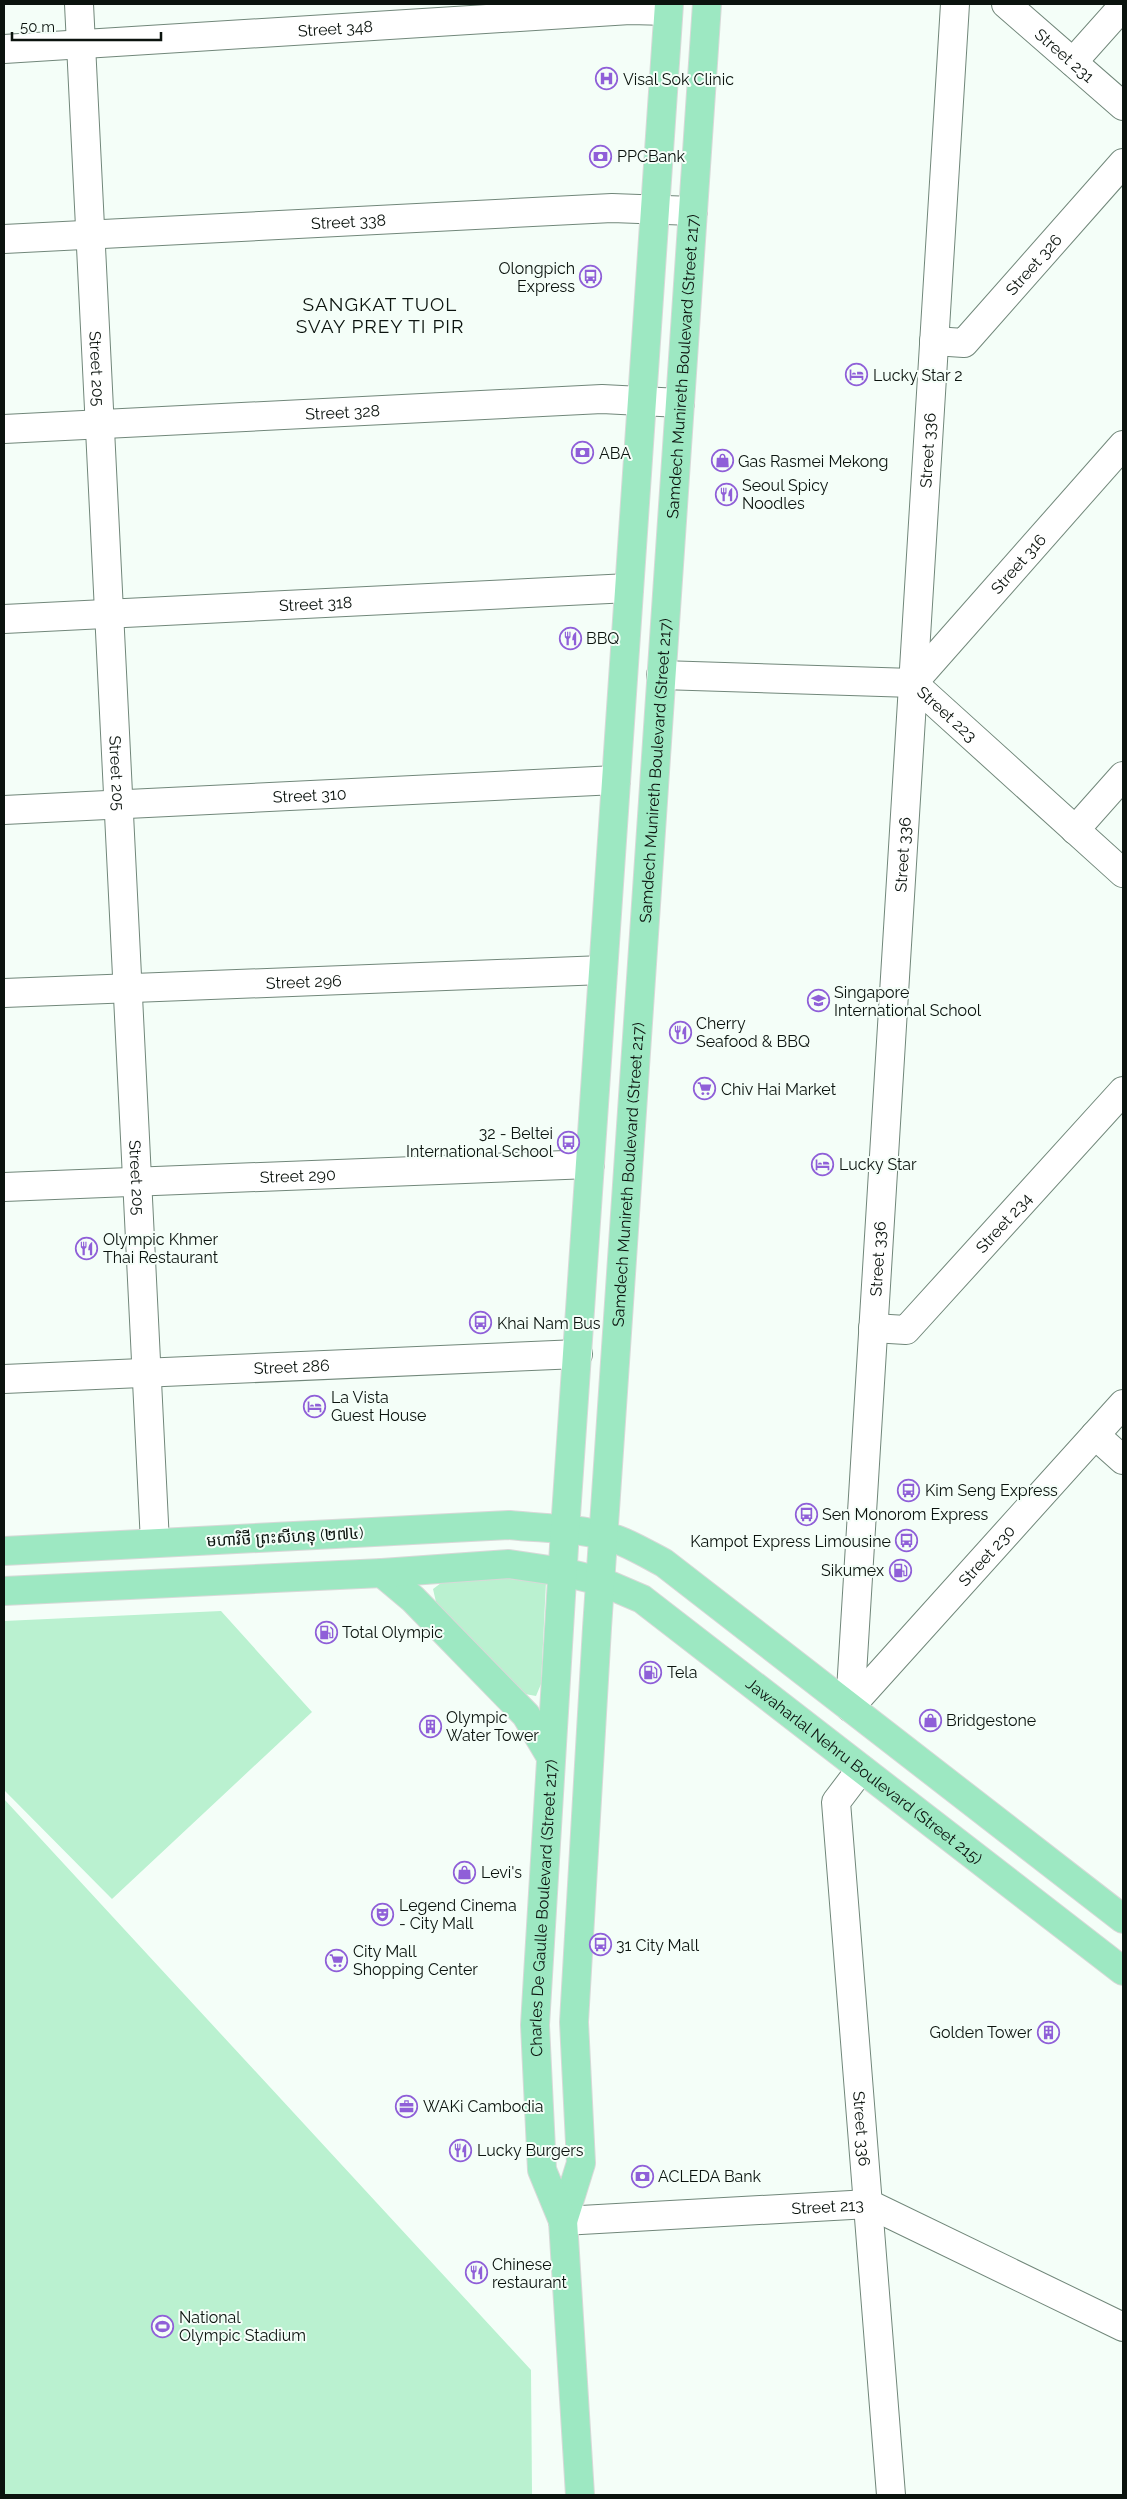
<svg xmlns="http://www.w3.org/2000/svg" width="1127" height="2499" viewBox="0 0 1127 2499" font-family="Raleway,'Noto Sans Khmer',sans-serif">
<rect width="100%" height="100%" fill="#f4fef8"/>
<path fill="#baf1d0" d="M 500,1578 L 546,1582 L 541,1684 L 536,1696 L 525,1694 L 436,1602 L 433,1589 L 445,1580 Z
M 221,1611 L 312,1712 L 112,1899 L 4,1790 L 4,1621 Z
M 4,1799 L 531,2370 L 532,2495 L 4,2495 Z"/>
<g fill="none" stroke-linecap="round" stroke-linejoin="round">
<defs>
<g id="minor">
<path id="s1" d="M 79,4 L 155,1543"/>
<path id="s2" d="M 1006,4 L 1123,106"/>
<path id="s3" d="M 4,49 L 630,10 L 668,11"/>
<path d="M 1073,62 L 1123,6"/>
<path id="s4" d="M 4,239 L 612,208 L 693,211"/>
<path id="s5" d="M 934,341 L 964,343 L 1123,163"/>
<path id="s6" d="M 4,429 L 602,399 L 680,403"/>
<path id="s7" d="M 4,619 L 629,588"/>
<path id="s8" d="M 661,675 L 913,683 L 1123,873"/>
<path id="s9" d="M 913,683 L 1123,445"/>
<path id="s10" d="M 4,810 L 616,780"/>
<path d="M 1075,830 L 1123,776"/>
<path id="s11" d="M 4,993 L 603,970"/>
<path id="s12" d="M 4,1187 L 590,1164"/>
<path id="s13" d="M 873,1328 L 906,1330 L 1123,1091"/>
<path id="s14" d="M 4,1379 L 578,1354"/>
<path d="M 1095,1435 L 1123,1460"/>
<path id="s15" d="M 850,1707 L 955,4"/>
<path id="s16" d="M 850,1707 L 1123,1404"/>
<path id="s17" d="M 861,1769 L 836,1802 L 891,2495"/>
<path id="s18" d="M 563,2221 L 869,2204 L 1123,2327"/>
</g>
<g id="major">
<path d="M 4,1551 L 509,1525 C 545,1529 588,1527 623,1542 C 637,1548 651,1556 664,1563 L 1123,1919"/>
<path d="M 382,1573 L 413,1599 L 526,1715 L 551,1757"/>
<path id="s19" d="M 4,1591 L 382,1573 L 509,1564 L 563,1572 L 600,1581 L 642,1599 L 1123,1971"/>
<path id="s20" d="M 563,2221 L 581,2163 L 574,2022 L 597,1628 L 707,4"/>
<path id="s21" d="M 580,2495 L 563,2221 L 542,2170 L 535,2025 L 565,1530 L 669,4"/>
</g>
</defs>
<use href="#minor" stroke="#71877a" stroke-width="30"/>
<use href="#major" stroke="#d8d9d8" stroke-width="30"/>
<use href="#minor" stroke="#fff" stroke-width="28"/>
<use href="#major" stroke="#9de8c2" stroke-width="28"/>
</g>
<defs>
<symbol id="hospital-ring" viewBox="-11 -11 22 22"><circle r="9.5" fill="#f4fef8" stroke="#8f5fd8" stroke-width="1.5"/><path d="M-5-5h3v3.5h4V-5h3V5h-3V1.5h-4V5h-3Z" fill="#8f5fd8"/></symbol>
<symbol id="bank-ring" viewBox="-11 -11 22 22"><circle r="9.5" fill="#f4fef8" stroke="#8f5fd8" stroke-width="1.5"/><path d="M-6-4H6V4H-6ZM0-2.3a2.3 2.3 0 1 0 0 4.6a2.3 2.3 0 1 0 0-4.6Z" fill="#8f5fd8"/></symbol>
<symbol id="bus-ring" viewBox="-11 -11 22 22"><circle r="9.5" fill="#f4fef8" stroke="#8f5fd8" stroke-width="1.5"/><path d="M-5-6H5V4H4V6H2V4H-2V6H-4V4H-5ZM-3.5-4V0h7V-4ZM-3.5 1.2v1.5H-2V1.2ZM2 1.2v1.5H3.5V1.2Z" fill="#8f5fd8"/></symbol>
<symbol id="hotel-ring" viewBox="-11 -11 22 22"><circle r="9.5" fill="#f4fef8" stroke="#8f5fd8" stroke-width="1.5"/><path d="M-6-4.5h1.5V1H6V5H4.5V3h-9V5H-6ZM-4 0a1.8 1.8 0 1 1 3.6 0ZM.5 0V-2.5h3Q6-2.5 6 0Z" fill="#8f5fd8"/></symbol>
<symbol id="shop-ring" viewBox="-11 -11 22 22"><circle r="9.5" fill="#f4fef8" stroke="#8f5fd8" stroke-width="1.5"/><path d="M-5-2.5h2.3a2.7 3.5 0 0 1 5.4 0H5L5.5 6h-11ZM-1.5-2.5h3a1.5 2.3 0 0 0-3 0Z" fill="#8f5fd8"/></symbol>
<symbol id="restaurant-ring" viewBox="-11 -11 22 22"><circle r="9.5" fill="#f4fef8" stroke="#8f5fd8" stroke-width="1.5"/><path d="M-5-6h1v4h1v-4h1v4h1v-4h1v5L-1.5 .5V6h-2V.5L-5-1ZM5-6V6H3V1.5H1.5Q1.5-4 5-6Z" fill="#8f5fd8"/></symbol>
<symbol id="school-ring" viewBox="-11 -11 22 22"><circle r="9.5" fill="#f4fef8" stroke="#8f5fd8" stroke-width="1.5"/><path d="M0-5L7-2L0 1L-7-2ZM-4 1L0 2.5L4 1V4Q0 6-4 4Z" fill="#8f5fd8"/></symbol>
<symbol id="supermarket-ring" viewBox="-11 -11 22 22"><circle r="9.5" fill="#f4fef8" stroke="#8f5fd8" stroke-width="1.5"/><path d="M-6-5.5h2.5l.6 2H6L4.5 2H-2.5L-4.4-4H-6ZM-1.5 3.2a1.3 1.3 0 1 0 .1 0ZM3 3.2a1.3 1.3 0 1 0 .1 0Z" fill="#8f5fd8"/></symbol>
<symbol id="fuel-ring" viewBox="-11 -11 22 22"><circle r="9.5" fill="#f4fef8" stroke="#8f5fd8" stroke-width="1.5"/><path d="M-5.5-6h7V0h2V4h1.3V-2.5L3-4.5l.8-.8L6-3V5H2.5V1h-1V6h-7ZM-4.2-4.7v3.2H.2V-4.7Z" fill="#8f5fd8"/></symbol>
<symbol id="building-ring" viewBox="-11 -11 22 22"><circle r="9.5" fill="#f4fef8" stroke="#8f5fd8" stroke-width="1.5"/><path d="M-4-6H4V6H1V3H-1V6H-4ZM-2.5-4.3h1.7v1.8h-1.7ZM.8-4.3h1.7v1.8H.8ZM-2.5-1h1.7V.8h-1.7ZM.8-1h1.7V.8H.8Z" fill="#8f5fd8"/></symbol>
<symbol id="theatre-ring" viewBox="-11 -11 22 22"><circle r="9.5" fill="#f4fef8" stroke="#8f5fd8" stroke-width="1.5"/><path d="M-5-5.5Q0-4 5-5.5V0Q5 5 0 6Q-5 5-5 0ZM-3.3-2.5H-1v1.5H-3.3ZM1-2.5H3.3v1.5H1ZM-2.8 1Q0 5.5 2.8 1Z" fill="#8f5fd8"/></symbol>
<symbol id="office-ring" viewBox="-11 -11 22 22"><circle r="9.5" fill="#f4fef8" stroke="#8f5fd8" stroke-width="1.5"/><path d="M-6-3h4V-5.5h4V-3h4V5H-6ZM-1-4.5V-3h2v-1.5ZM-6 0V1H6V0Z" fill="#8f5fd8"/></symbol>
<symbol id="stadium-ring" viewBox="-11 -11 22 22"><circle r="9.5" fill="#f4fef8" stroke="#8f5fd8" stroke-width="1.5"/><path d="M0-5a6.5 5 0 1 0 0 10a6.5 5 0 1 0 0-10ZM-3.5-1.8h7v3.6h-7Z" fill="#8f5fd8"/></symbol>
</defs>
<g fill-rule="evenodd">
<use href="#hospital-ring" x="594" y="66" width="25" height="25"/>
<use href="#bank-ring" x="588" y="144" width="25" height="25"/>
<use href="#bus-ring" x="578" y="264" width="25" height="25"/>
<use href="#hotel-ring" x="844" y="362" width="25" height="25"/>
<use href="#bank-ring" x="570" y="440" width="25" height="25"/>
<use href="#shop-ring" x="710" y="448" width="25" height="25"/>
<use href="#restaurant-ring" x="714" y="482" width="25" height="25"/>
<use href="#restaurant-ring" x="558" y="626" width="25" height="25"/>
<use href="#school-ring" x="806" y="988" width="25" height="25"/>
<use href="#restaurant-ring" x="668" y="1020" width="25" height="25"/>
<use href="#supermarket-ring" x="692" y="1076" width="25" height="25"/>
<use href="#bus-ring" x="556" y="1130" width="25" height="25"/>
<use href="#hotel-ring" x="810" y="1152" width="25" height="25"/>
<use href="#restaurant-ring" x="74" y="1236" width="25" height="25"/>
<use href="#bus-ring" x="468" y="1310" width="25" height="25"/>
<use href="#hotel-ring" x="302" y="1394" width="25" height="25"/>
<use href="#bus-ring" x="896" y="1478" width="25" height="25"/>
<use href="#bus-ring" x="794" y="1502" width="25" height="25"/>
<use href="#bus-ring" x="894" y="1528" width="25" height="25"/>
<use href="#fuel-ring" x="888" y="1558" width="25" height="25"/>
<use href="#fuel-ring" x="314" y="1620" width="25" height="25"/>
<use href="#fuel-ring" x="638" y="1660" width="25" height="25"/>
<use href="#shop-ring" x="918" y="1708" width="25" height="25"/>
<use href="#building-ring" x="418" y="1714" width="25" height="25"/>
<use href="#shop-ring" x="452" y="1860" width="25" height="25"/>
<use href="#theatre-ring" x="370" y="1902" width="25" height="25"/>
<use href="#bus-ring" x="588" y="1932" width="25" height="25"/>
<use href="#supermarket-ring" x="324" y="1948" width="25" height="25"/>
<use href="#building-ring" x="1036" y="2020" width="25" height="25"/>
<use href="#office-ring" x="394" y="2094" width="25" height="25"/>
<use href="#restaurant-ring" x="448" y="2138" width="25" height="25"/>
<use href="#bank-ring" x="630" y="2164" width="25" height="25"/>
<use href="#restaurant-ring" x="464" y="2260" width="25" height="25"/>
<use href="#stadium-ring" x="150" y="2314" width="25" height="25"/>
</g>
<g text-anchor="middle" dominant-baseline="central" stroke-width="4" stroke-linejoin="round" paint-order="stroke">
<g font-size="16" fill="#0b130e" stroke="#f4fef8">
<text stroke="none"><textPath href="#s3" startOffset="332">Street 348</textPath></text>
<text stroke="none"><textPath href="#s2" startOffset="78">Street 231</textPath></text>
<text stroke="none"><textPath href="#s4" startOffset="345">Street 338</textPath></text>
<text stroke="none"><textPath href="#s5" startOffset="135">Street 326</textPath></text>
<text stroke="none"><textPath href="#s20" startOffset="1861">Samdech Munireth Boulevard (Street 217)</textPath></text>
<text stroke="none"><textPath href="#s1" startOffset="365">Street 205</textPath></text>
<text stroke="none"><textPath href="#s6" startOffset="339">Street 328</textPath></text>
<text stroke="none"><textPath href="#s15" startOffset="1259">Street 336</textPath></text>
<text stroke="none"><textPath href="#s9" startOffset="159">Street 316</textPath></text>
<text stroke="none"><textPath href="#s7" startOffset="312">Street 318</textPath></text>
<text stroke="none"><textPath href="#s8" startOffset="298">Street 223</textPath></text>
<text stroke="none"><textPath href="#s20" startOffset="1456">Samdech Munireth Boulevard (Street 217)</textPath></text>
<text stroke="none"><textPath href="#s1" startOffset="770">Street 205</textPath></text>
<text stroke="none"><textPath href="#s10" startOffset="306">Street 310</textPath></text>
<text stroke="none"><textPath href="#s15" startOffset="854">Street 336</textPath></text>
<text stroke="none"><textPath href="#s11" startOffset="300">Street 296</textPath></text>
<text stroke="none"><textPath href="#s20" startOffset="1051">Samdech Munireth Boulevard (Street 217)</textPath></text>
<text stroke="none"><textPath href="#s12" startOffset="294">Street 290</textPath></text>
<text stroke="none"><textPath href="#s1" startOffset="1175">Street 205</textPath></text>
<text stroke="none"><textPath href="#s13" startOffset="178">Street 234</textPath></text>
<text stroke="none"><textPath href="#s15" startOffset="449">Street 336</textPath></text>
<text stroke="none"><textPath href="#s14" startOffset="288">Street 286</textPath></text>
<text transform="translate(285 1537) rotate(-3)">មហាវិថី ព្រះសីហនុ (២៧៤)</text>
<text stroke="none"><textPath href="#s16" startOffset="204">Street 230</textPath></text>
<text stroke="none"><textPath href="#s19" startOffset="925">Jawaharlal Nehru Boulevard (Street 215)</textPath></text>
<text stroke="none"><textPath href="#s21" startOffset="592">Charles De Gaulle Boulevard (Street 217)</textPath></text>
<text stroke="none"><textPath href="#s17" startOffset="369">Street 336</textPath></text>
<text stroke="none"><textPath href="#s18" startOffset="265">Street 213</textPath></text>
</g>
<g font-size="16" fill="#0b130e" stroke="#f4fef8" text-anchor="start">
<text x="623" y="79">Visal Sok Clinic</text>
<text x="617" y="156">PPCBank</text>
<text x="575" y="268" text-anchor="end">Olongpich<tspan x="575" dy="18">Express</tspan></text>
<text x="873" y="375">Lucky Star 2</text>
<text x="599" y="453">ABA</text>
<text x="738" y="461">Gas Rasmei Mekong</text>
<text x="742" y="485">Seoul Spicy<tspan x="742" dy="18">Noodles</tspan></text>
<text x="586" y="638">BBQ</text>
<text x="834" y="992">Singapore<tspan x="834" dy="18">International School</tspan></text>
<text x="696" y="1023">Cherry<tspan x="696" dy="18">Seafood &amp; BBQ</tspan></text>
<text x="721" y="1089">Chiv Hai Market</text>
<text x="553" y="1133" text-anchor="end">32 - Beltei<tspan x="553" dy="18">International School</tspan></text>
<text x="839" y="1164">Lucky Star</text>
<text x="103" y="1239">Olympic Khmer<tspan x="103" dy="18">Thai Restaurant</tspan></text>
<text x="497" y="1323">Khai Nam Bus</text>
<text x="331" y="1397">La Vista<tspan x="331" dy="18">Guest House</tspan></text>
<text x="925" y="1490">Kim Seng Express</text>
<text x="822" y="1514">Sen Monorom Express</text>
<text x="891" y="1541" text-anchor="end">Kampot Express Limousine</text>
<text x="884" y="1570" text-anchor="end">Sikumex</text>
<text x="342" y="1632">Total Olympic</text>
<text x="667" y="1672">Tela</text>
<text x="446" y="1717">Olympic<tspan x="446" dy="18">Water Tower</tspan></text>
<text x="946" y="1720">Bridgestone</text>
<text x="481" y="1872">Levi's</text>
<text x="399" y="1905">Legend Cinema<tspan x="399" dy="18">- City Mall</tspan></text>
<text x="616" y="1945">31 City Mall</text>
<text x="353" y="1951">City Mall<tspan x="353" dy="18">Shopping Center</tspan></text>
<text x="1032" y="2032" text-anchor="end">Golden Tower</text>
<text x="423" y="2106">WAKi Cambodia</text>
<text x="477" y="2150">Lucky Burgers</text>
<text x="658" y="2176">ACLEDA Bank</text>
<text x="492" y="2264">Chinese<tspan x="492" dy="18">restaurant</tspan></text>
<text x="179" y="2317">National<tspan x="179" dy="18">Olympic Stadium</tspan></text>
</g>
<g font-size="19" letter-spacing="1" fill="#0b130e" stroke="#f4fef8">
<text x="380" y="304">SANGKAT TUOL<tspan x="380" dy="22">SVAY PREY TI PIR</tspan></text>
</g>
</g>
<rect width="1127" height="2499" fill="none" stroke="#0b130e" stroke-width="10"/>
<path d="M12 32v8h149v-8" fill="none" stroke="#0b130e" stroke-width="2.5"/>
<text x="20" y="32" font-size="15" fill="#0b130e" stroke="#f4fef8" stroke-width="4" paint-order="stroke">50 m</text>
</svg>
